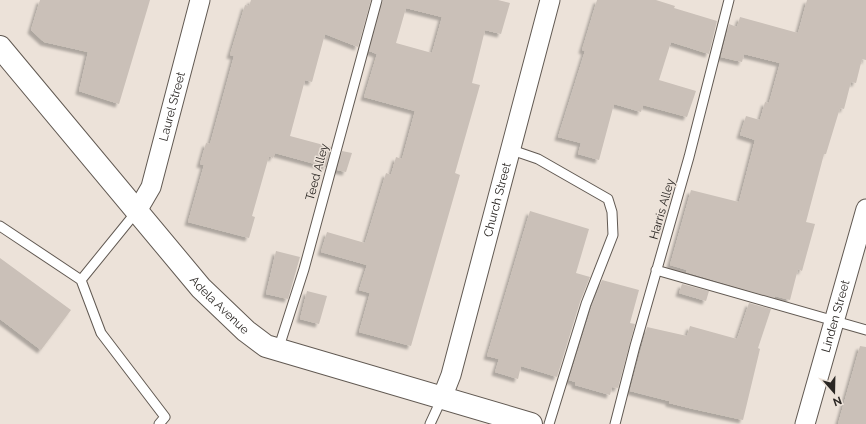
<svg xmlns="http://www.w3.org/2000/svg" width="866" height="424" viewBox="0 0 866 424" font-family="Raleway,sans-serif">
<defs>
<filter id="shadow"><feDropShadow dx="-3.5" dy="3.5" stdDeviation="1" flood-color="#0004"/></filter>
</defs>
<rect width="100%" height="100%" fill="#ece2d9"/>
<path fill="#cac0b8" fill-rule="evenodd" filter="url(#shadow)" d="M 40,0 L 150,0 L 119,104 L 79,91 L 88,52 L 44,42 L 31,30 Z
M 251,0 L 371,0 L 358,47 L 325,34 L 312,82 L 305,80 L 290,136 L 331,147 L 326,167 L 275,153 L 273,158 L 269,156 L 252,216 L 255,217 L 249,238 L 188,222 L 204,165 L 200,164 L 206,143 L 210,144 L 234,56 L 230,55 L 245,5 L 249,6 Z
M 383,0 L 498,0 L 510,3 L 501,34 L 485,30 L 472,83 L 480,85 L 455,173 L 460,175 L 411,346 L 359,332 L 370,293 L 359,290 L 367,265 L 321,252 L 327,232 L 365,243 L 386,173 L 391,175 L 396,157 L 402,159 L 415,111 L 364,97 L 377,54 L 369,51 ZM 406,8 L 442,17 L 432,53 L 396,43 Z
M 597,0 L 656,0 L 675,6 L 674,8 L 717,21 L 709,54 L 671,42 L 659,80 L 696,91 L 687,117 L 643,105 L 641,112 L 614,104 L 599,160 L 578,154 L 581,143 L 558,137 L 585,51 L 582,50 Z
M 807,0 L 866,0 L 866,60 L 862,59 L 856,83 L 851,82 L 844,109 L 840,108 L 826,154 L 824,154 L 806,222 L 815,224 L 802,271 L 798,269 L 790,300 L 775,296 L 774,298 L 686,272 L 687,270 L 670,265 L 691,190 L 739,202 L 755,140 L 740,135 L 746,116 L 760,120 L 765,102 L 769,103 L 780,63 L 744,54 L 742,62 L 721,57 L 729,24 L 737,27 L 740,17 L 798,33 Z
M 342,151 L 352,153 L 346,172 L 337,170 Z
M 530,211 L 589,229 L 576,273 L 590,277 L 580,302 L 557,377 L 521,366 L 518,379 L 495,372 L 499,359 L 487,356 Z
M 276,251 L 300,257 L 288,299 L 266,294 Z
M 0,258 L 71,310 L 41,350 L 0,319 Z
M 602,280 L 639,290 L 630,323 L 635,324 L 618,388 L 612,387 L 610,395 L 575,385 L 575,382 L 569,380 L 592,306 Z
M 682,284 L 709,291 L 706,301 L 679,293 Z
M 307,291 L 327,296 L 319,324 L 300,319 Z
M 749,303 L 771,309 L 758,348 L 760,349 L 743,420 L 689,408 L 669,403 L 669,401 L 630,391 L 647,327 L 687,336 L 690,326 L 737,339 Z
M 860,346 L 866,347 L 866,424 L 838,424 Z"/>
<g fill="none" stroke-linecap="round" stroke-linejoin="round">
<defs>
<path id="service" d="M 509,149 L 538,159 L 608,199 L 612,212 L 613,235 L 586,304 L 549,424
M 0,226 L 81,280 L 101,333 L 165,417 L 159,424
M 656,270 L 866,330
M 81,280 L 137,211
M 278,350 L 304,269 L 377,0
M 430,424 L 442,398
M 615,424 L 635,346 L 689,157 L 729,0"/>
<g id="minor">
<path id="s1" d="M 137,211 L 151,187 L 200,0"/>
<path id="s2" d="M 442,398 L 451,375 L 550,0"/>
<path id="s3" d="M 805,424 L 866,209"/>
</g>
<g id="tertiary">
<path id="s4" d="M 0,47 L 201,288 L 246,331 L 266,346 L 531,424"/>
</g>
</defs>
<use href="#service" stroke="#615952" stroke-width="11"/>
<use href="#minor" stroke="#615952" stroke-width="21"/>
<use href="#tertiary" stroke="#615952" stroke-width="24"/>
<use href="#service" stroke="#fff" stroke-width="9"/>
<use href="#minor" stroke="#fff" stroke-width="19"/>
<use href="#tertiary" stroke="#fff" stroke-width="22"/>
</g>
<g text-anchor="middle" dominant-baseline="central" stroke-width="3" stroke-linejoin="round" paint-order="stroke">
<g font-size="12" fill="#2a2623" stroke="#ece2d9">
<text stroke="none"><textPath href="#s1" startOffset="111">Laurel Street</textPath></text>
<text transform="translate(317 172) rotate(-75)">Teed Alley</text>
<text stroke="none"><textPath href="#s2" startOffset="206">Church Street</textPath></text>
<text transform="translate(662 209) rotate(-74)">Harris Alley</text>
<text stroke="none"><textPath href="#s4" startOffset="339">Adela Avenue</textPath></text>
<text stroke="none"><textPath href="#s3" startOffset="112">Linden Street</textPath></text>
</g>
</g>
<g transform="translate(834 392) rotate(160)" stroke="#ece2d9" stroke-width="3" paint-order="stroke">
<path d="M0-3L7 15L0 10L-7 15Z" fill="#2a2623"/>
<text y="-6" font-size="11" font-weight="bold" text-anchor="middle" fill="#2a2623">N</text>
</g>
</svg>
